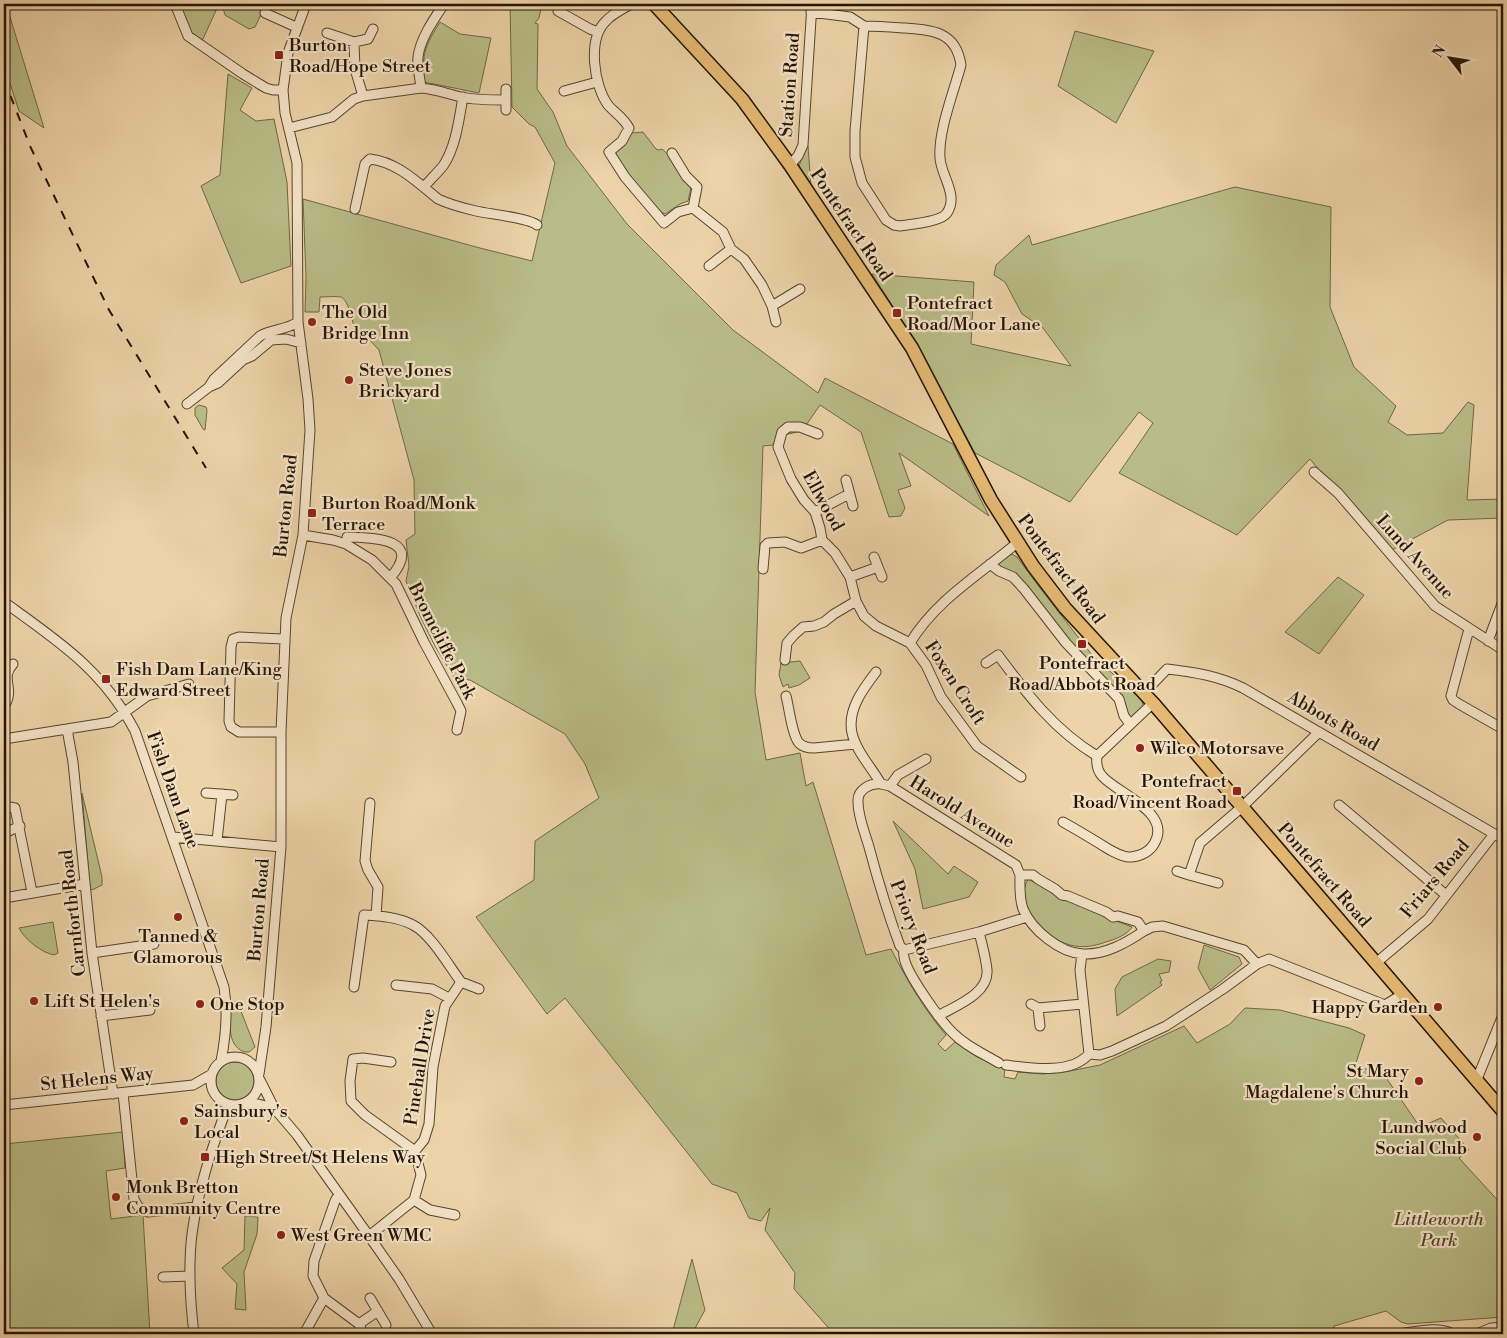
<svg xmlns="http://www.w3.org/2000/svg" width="1507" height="1338" viewBox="0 0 1507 1338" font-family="'Libre Bodoni',serif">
<rect width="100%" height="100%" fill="#edd3a8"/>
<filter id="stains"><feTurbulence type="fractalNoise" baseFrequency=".004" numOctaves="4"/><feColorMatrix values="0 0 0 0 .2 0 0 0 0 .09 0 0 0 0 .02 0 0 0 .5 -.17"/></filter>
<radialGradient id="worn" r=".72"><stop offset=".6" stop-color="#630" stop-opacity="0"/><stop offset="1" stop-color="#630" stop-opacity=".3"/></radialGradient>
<path fill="#b9bc87" stroke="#6e6846" d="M 4,4 L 6,4 L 44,128 L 19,111 L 4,65 Z
M 177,4 L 219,4 L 202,41 L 190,34 Z
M 222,4 L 266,4 L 255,27 L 249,29 L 225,15 Z
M 510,4 L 542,4 L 539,18 L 535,23 L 538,24 L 537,89 L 553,112 L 567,146 L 627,224 L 733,330 L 818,393 L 825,378 L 953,444 L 989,516 L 899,453 L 911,486 L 898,490 L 905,508 L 901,516 L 889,517 L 861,432 L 820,405 L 802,431 L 788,434 L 773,445 L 763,446 L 755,692 L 766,760 L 800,753 L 806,786 L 813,782 L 866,955 L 891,949 C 907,980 923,1008 946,1035 L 938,1044 L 945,1051 L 955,1042 L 977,1057 L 1005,1068 L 1004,1077 L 1015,1079 L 1018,1072 L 1043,1074 L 1070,1071 L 1100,1065 L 1184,1026 L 1197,1043 L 1230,1024 L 1245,1008 L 1280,1010 L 1349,1028 L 1365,1035 L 1354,1069 L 1380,1069 L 1420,1127 L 1441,1118 L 1469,1150 L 1459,1158 L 1503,1206 L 1503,1317 L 1408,1324 L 1401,1322 L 1386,1311 L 1334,1326 L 1335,1334 L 834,1334 L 794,1289 L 795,1273 L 765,1230 L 770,1208 L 761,1221 L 749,1218 L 737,1193 L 712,1184 L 565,998 L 547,1014 L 476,917 L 534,880 L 535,841 L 599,798 L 585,764 L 565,734 L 470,680 L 455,679 L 435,646 L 421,618 L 406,581 L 409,566 L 406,540 L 415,534 L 414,480 L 379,350 L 364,334 L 356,334 C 353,325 349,300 341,297 C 335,296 326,297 320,297 L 319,312 L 305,312 L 306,277 L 303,199 L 476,247 L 532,261 L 555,163 L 535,127 L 529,124 L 512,107 Z
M 440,22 L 460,34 L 491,38 L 479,93 L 424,82 C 422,53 425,46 440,22 Z
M 1075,31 L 1154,51 L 1116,123 L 1058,86 Z
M 228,74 L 252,88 L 240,110 L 256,121 L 274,119 L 287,182 L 291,266 L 241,283 L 201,186 L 220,175 Z
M 643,132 L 656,149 L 659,150 L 662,149 C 675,159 681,176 691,188 L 688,201 L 680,204 L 665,214 L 661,212 L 635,183 L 616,155 L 616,149 L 632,133 Z
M 805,146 L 808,146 L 811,186 L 798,170 Z
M 1235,187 L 1331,207 L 1330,307 L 1354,367 L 1396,406 L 1388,422 L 1407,435 L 1443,433 L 1468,402 L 1474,405 L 1467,500 L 1503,499 L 1503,518 L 1448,520 L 1386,553 L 1310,459 L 1237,535 L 1119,473 L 1153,423 L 1139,412 L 1070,502 L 975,453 L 908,330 L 872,274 L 974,282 L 971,344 L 1071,366 L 1043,328 L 1022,314 L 1005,282 L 994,275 L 996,265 L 1029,235 L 1032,245 Z
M 199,405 L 206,407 L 207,410 L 205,430 L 203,429 L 195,415 L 195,408 Z
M 1012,554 L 1017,557 L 1040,588 L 1092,655 L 1142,700 L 1143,706 L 1131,718 L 1127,717 L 1122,700 L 1006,571 L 998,565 L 1000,561 Z
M 1338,577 L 1364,595 L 1319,654 L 1285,632 Z
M 800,661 L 810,678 L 799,685 L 789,688 L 788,684 L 783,687 L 779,675 L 781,663 Z
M 82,793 L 102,877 L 102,885 L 92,890 L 90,888 Z
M 893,821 L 948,874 L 954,866 L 978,882 L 969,897 L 923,909 L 915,869 Z
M 1028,879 C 1063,899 1094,913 1132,927 C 1128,934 1116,939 1109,941 C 1097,945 1088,948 1075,946 C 1050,943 1012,906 1028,879 Z
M 53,922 L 58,953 L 54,955 C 42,953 24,939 19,928 Z
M 1204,945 L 1239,957 L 1242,964 L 1210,990 L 1198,968 Z
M 1158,959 L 1171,961 L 1169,972 L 1159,974 L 1162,981 L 1160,982 L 1162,985 L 1117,1016 L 1115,989 L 1122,977 Z
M 237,1001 L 255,1047 L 249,1052 L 244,1052 C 225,1044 231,1020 231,1003 Z
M216 1081a19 19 0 1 1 38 0a19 19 0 1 1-38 0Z
M 123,1132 L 125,1168 L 106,1171 L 111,1219 L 143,1215 L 150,1334 L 4,1334 L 4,1144 Z
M 245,1216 L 258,1217 L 257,1234 L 244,1272 L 246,1310 L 235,1309 L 237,1284 L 222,1268 L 244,1250 Z
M 692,1259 L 705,1310 L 692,1334 L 672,1334 Z"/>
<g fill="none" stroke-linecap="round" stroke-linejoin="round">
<defs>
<path id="minor" d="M 175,4 L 188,36 L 243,74 L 266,88 L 273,90 L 283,90
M 631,4 C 623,9 612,14 606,21 C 587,39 594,86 608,105 C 615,113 624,118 629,128 L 622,141 L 609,152 L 625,177 L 664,223 L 678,212 L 693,208 L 723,232 L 731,249 L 744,259 L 762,285 L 772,306 L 776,322
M 558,11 L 590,29 L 598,32
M 811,12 L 850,17 L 864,26 L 855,131 L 855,157 L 862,183 L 886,220 L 894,225 L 900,226 C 911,224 941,222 947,213 C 959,195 941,176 940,158 C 938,131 954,91 961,65 C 956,31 932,30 903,28 C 890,27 877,26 864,26
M 265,13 L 296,27
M 327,33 L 354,42 L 368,39 L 373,29
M 354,42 L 355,69 L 363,96
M 421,88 C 420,78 417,67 418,57 C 420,39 434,19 444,4
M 564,91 L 597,82
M 506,110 L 506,89
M 289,128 L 332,117 L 354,99 L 363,96 L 421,88 C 435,89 448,94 461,97 C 475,100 490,100 505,100
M 672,153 L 686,176 L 697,187 L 693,208
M 790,165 L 798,156 L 803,145 L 812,4
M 424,187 C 430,180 437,173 443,166 C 456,147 459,119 463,97
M 355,209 L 365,164 L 370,159 C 397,162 417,182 438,199 C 449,204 463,208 476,211 C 489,214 529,218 537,225
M 709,266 L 731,249
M 772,306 L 800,289
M 209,387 L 218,383 L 243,360 L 252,356 L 271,340 L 286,339 L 301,343
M 187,404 L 209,387 L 214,379 L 260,336 C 272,329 286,330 298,322
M 818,434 L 800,427 L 788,427 L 782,432 L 778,447 L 791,479 L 804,500 L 815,512 L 820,528 L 822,540 L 835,553 L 850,577 L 856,601 L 864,616 L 876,626 L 910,643 L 926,665 L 941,697 L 977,746 L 1021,777
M 1314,472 L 1338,493 L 1435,606 L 1503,650
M 846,480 L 853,506
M 815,512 L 849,494
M 303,535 L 333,540 L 346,544 L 372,560 L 396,584 L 424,642 L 457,703 L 461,711 L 457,730
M 347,537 C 373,538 425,538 390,578
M 874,557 L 882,577
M 990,564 L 999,571 L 1013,577 L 1024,589 L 1066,643 L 1119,699 L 1124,716 L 1130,724
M 763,569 L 765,546 L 768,543 L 785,542 L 801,548 L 822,540
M 850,577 L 878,567
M 4,602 C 58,641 103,670 135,731 L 224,987 C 228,1012 226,1036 221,1061
M 1469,629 L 1451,696 L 1453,700 L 1459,704 L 1503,729
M 1488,641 L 1503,601
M 910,643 C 936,600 979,575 1017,543
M 785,660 L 787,643 L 794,635 L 803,627 L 814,626 L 824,622 L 834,614 L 856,601
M 986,663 L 998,655 C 1027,694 1054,730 1097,756
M 876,672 C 863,689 847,710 852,733 C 856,751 872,768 881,784 L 890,786 L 1016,865 L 1020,875 L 1033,875 L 1038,879 L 1055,889 L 1062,895 L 1068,896 L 1106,912 L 1113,917 L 1118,916 L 1138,922 L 1144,931 L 1152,927 L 1163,926 L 1244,950 L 1257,964
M 1144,693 L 1167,669 C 1194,672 1219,676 1243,688 L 1503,839
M 786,696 C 789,707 792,735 799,743 C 803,747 809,748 814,748 L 856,744
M 4,703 L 6,703 C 14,688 0,678 13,664
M 67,729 L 73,762 L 92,953 L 113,1094
M 281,732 L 239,732 L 231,727 L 229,721 L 231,647 L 233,639 L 239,637 L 284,639
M 4,739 L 111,722 L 147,696 L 189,684
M 1097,756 L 1153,703
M 881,784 C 871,783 857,789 858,802 C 858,817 865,833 869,847 C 878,881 888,914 900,946 L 904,950 C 904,951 903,956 904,957 C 906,973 942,1023 954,1034 C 967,1047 984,1054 999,1063
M 890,786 L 898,775 L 926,759
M 206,793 L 233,795
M 370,803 L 365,861 L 368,870 L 378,887 L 376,916
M 1339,805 L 1446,895
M 4,806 L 15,808 L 32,892
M 1063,822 C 1079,831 1094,840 1110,850 C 1116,853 1124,858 1131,857 C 1141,856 1149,852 1154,844 C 1173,813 1119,794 1103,777 C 1097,771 1096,764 1097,756
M 4,831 L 9,831 L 20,826
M 173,837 L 281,847
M 217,841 L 222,794
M 1177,871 L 1189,875
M 1020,875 C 1020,886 1019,898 1023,909 C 1032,930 1060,953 1083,954 C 1105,955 1126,943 1144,931
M 1218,883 L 1189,875 L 1200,843 L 1242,807 L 1319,732
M 4,898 L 85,884
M 904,950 L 979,932 L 1027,917
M 92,953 L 154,944
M 1082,954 L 1080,970 L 1089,1054
M 1376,963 L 1428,919 L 1494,834
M 461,982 L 479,989
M 396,985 L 432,989 L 449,998
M 354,987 L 364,915 C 380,916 398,917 413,925 C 431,934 449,966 461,982 L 445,1006 L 433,1067 L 429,1124 L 424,1140 L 415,1151
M 1031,1004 L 1038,1008 L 1040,1026
M 1038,1008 L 1083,1004
M 101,1016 L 150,1010
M 938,1016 C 955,1006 989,994 987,970 C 986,958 982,944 979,932
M211 1081a24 24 0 1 1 48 0a24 24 0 1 1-48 0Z
M 1006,1065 C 1030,1068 1071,1075 1089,1054 L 1100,1055 L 1112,1051 L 1166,1026 L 1223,989 L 1257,964 L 1269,959 L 1385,1005 L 1403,994
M 259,1074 L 266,1027 L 281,847 L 281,732 L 286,618 L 303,535 L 310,430 L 308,399 L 298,322 L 297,163 L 285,113 L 283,90 L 288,53 L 306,4
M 1477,1079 L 1503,1015
M 260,1080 L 274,1108 L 297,1135 L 369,1236 L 399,1279 L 432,1334
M 123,1093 L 134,1199 C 137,1206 140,1210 148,1212 L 196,1207
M 248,1103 L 258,1104 L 274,1108
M 4,1105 L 193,1085 L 212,1074
M 339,1194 L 335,1201 L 314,1261 L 313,1276 L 324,1298 L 359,1324 L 363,1334
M 414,1200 L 430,1210 L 455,1215
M 369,1236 L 414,1200 L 421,1175 L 415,1151 L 365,1115 L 351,1101 L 350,1081 L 353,1059 L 363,1058 L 391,1062
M 163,1277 L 190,1276
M 370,1298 L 386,1325
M 359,1324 L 378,1311
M 194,1334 C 190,1301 188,1267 192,1234 C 198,1189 212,1147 228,1105
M 304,1334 L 324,1298
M 1395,1334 C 1412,1333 1437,1325 1453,1334
M 1477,1334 L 1491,1328 L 1503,1327"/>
<path id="highway" d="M 654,4 L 742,99 L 790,165 L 912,348 L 991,500 L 1033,566 L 1065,608 L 1153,703 L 1503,1111"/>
</defs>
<use href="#minor" stroke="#56442d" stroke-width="11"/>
<use href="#highway" stroke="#241504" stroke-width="15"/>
<use href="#minor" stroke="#f3e2c6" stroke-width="9"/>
<use href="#highway" stroke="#e6ba74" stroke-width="12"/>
<path stroke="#241504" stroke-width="2" stroke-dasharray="9 9" stroke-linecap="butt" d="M 4,79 L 30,146 L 109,310 L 206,468"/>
</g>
<g fill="#8f2418" stroke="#f3e2c6" stroke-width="2">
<rect x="274" y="50" width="10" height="10" rx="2.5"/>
<rect x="892" y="308" width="10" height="10" rx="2.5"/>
<circle cx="312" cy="322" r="5"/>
<circle cx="349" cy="380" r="5"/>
<rect x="307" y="508" width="10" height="10" rx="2.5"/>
<rect x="1077" y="639" width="10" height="10" rx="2.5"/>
<rect x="101" y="674" width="10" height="10" rx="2.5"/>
<circle cx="1140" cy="748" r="5"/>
<rect x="1232" y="786" width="10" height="10" rx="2.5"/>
<circle cx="178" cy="917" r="5"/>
<circle cx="34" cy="1001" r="5"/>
<circle cx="200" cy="1004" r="5"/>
<circle cx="1438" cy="1007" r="5"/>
<circle cx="1419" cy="1081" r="5"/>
<circle cx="184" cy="1121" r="5"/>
<circle cx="1477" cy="1137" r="5"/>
<rect x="200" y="1152" width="10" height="10" rx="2.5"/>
<circle cx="116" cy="1197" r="5"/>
<circle cx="281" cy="1235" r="5"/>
</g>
<g text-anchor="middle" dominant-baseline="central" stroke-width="4.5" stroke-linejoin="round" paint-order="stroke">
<g font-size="18" fill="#241504" stroke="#f3e2c6" text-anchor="start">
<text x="289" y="45">Burton<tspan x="289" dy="21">Road/Hope Street</tspan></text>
<text x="907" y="303">Pontefract<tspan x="907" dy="21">Road/Moor Lane</tspan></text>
<text x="322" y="312">The Old<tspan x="322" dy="21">Bridge Inn</tspan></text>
<text x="359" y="370">Steve Jones<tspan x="359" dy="21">Brickyard</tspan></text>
<text x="322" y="503">Burton Road/Monk<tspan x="322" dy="21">Terrace</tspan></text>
<text x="1082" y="663" text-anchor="middle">Pontefract<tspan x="1082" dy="21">Road/Abbots Road</tspan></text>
<text x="116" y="669">Fish Dam Lane/King<tspan x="116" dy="21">Edward Street</tspan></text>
<text x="1150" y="748">Wilco Motorsave</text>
<text x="1227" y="781" text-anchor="end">Pontefract<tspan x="1227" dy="21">Road/Vincent Road</tspan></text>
<text x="178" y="936" text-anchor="middle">Tanned &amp;<tspan x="178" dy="21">Glamorous</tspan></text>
<text x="44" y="1001">Lift St Helen's</text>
<text x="210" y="1004">One Stop</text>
<text x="1428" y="1007" text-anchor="end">Happy Garden</text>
<text x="1409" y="1071" text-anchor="end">St Mary<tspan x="1409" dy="21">Magdalene's Church</tspan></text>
<text x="194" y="1111">Sainsbury's<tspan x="194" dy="21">Local</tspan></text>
<text x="1467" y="1127" text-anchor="end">Lundwood<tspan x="1467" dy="21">Social Club</tspan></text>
<text x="215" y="1157">High Street/St Helens Way</text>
<text x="126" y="1187">Monk Bretton<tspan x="126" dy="21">Community Centre</tspan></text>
<text x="291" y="1235">West Green WMC</text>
</g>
<g font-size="18" fill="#241504" stroke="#f3e2c6">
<text transform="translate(790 85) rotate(-86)">Station Road</text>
<text transform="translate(851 225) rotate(56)">Pontefract Road</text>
<text transform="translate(823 501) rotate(61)">Ellwood</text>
<text transform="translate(286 506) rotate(-84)">Burton Road</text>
<text transform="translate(1415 557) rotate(48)">Lund Avenue</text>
<text transform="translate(1061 569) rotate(53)">Pontefract Road</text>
<text transform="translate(442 641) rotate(63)">Bromcliffe Park</text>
<text transform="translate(955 683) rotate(57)">Foxen Croft</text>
<text transform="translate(1333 721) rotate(30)">Abbots Road</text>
<text transform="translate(173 790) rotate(70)">Fish Dam Lane</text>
<text transform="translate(962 812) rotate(32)">Harold Avenue</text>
<text transform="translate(1324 875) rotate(49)">Pontefract Road</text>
<text transform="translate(1435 879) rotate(-50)">Friars Road</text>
<text transform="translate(259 910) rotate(-85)">Burton Road</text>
<text transform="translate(73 913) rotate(-96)">Carnforth Road</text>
<text transform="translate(913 927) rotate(69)">Priory Road</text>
<text transform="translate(420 1067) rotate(-81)">Pinehall Drive</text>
<text transform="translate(97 1079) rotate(-6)">St Helens Way</text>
</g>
<g font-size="18" font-style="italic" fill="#51472b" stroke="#f3e2c6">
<text x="1439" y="1219">Littleworth<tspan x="1439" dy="21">Park</tspan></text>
</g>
</g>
<rect width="1507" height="1338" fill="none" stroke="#edd3a8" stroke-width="20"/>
<rect x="5" y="5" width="1497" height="1328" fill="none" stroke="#241504" stroke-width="2.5"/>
<rect x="10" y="10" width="1487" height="1318" fill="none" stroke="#241504"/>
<g transform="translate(1450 58) rotate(301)" stroke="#f3e2c6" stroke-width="4" paint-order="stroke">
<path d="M0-4L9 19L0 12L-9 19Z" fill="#241504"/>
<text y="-8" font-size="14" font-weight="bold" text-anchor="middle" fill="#241504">N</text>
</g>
<rect width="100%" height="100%" filter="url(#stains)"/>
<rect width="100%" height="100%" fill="url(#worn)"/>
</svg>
